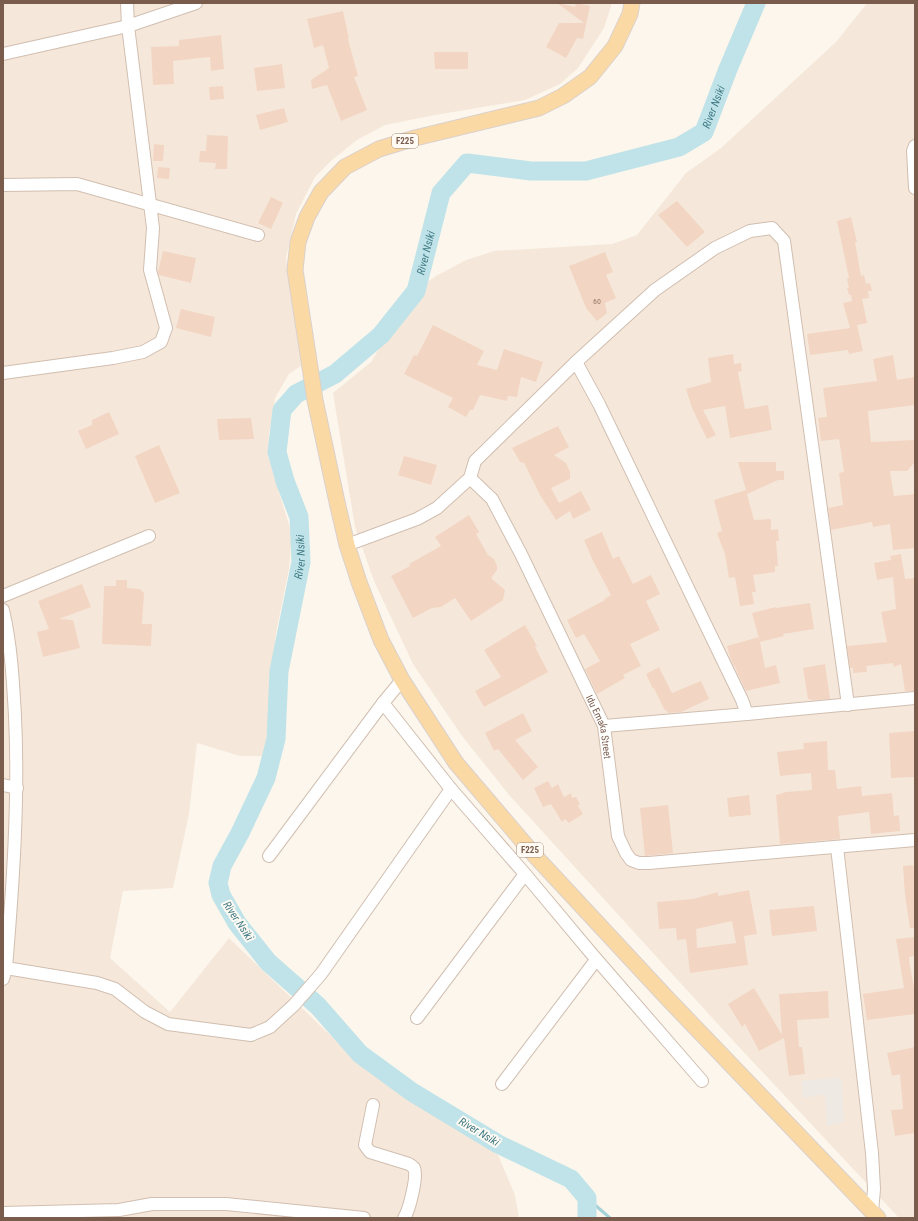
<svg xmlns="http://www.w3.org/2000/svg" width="918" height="1221" viewBox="0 0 918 1221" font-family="'Roboto Condensed',sans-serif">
<rect width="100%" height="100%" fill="#fdf6ec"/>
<path fill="#f5e8da" d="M 3,3 L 612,3 L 604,28 L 578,68 L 560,84 L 525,100 L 435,115 L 385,125 L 357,140 L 332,160 L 315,177 L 296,214 L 286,258 L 301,366 L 289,374 L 275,398 L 269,433 L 268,456 L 292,535 L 289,569 L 276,633 L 265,756 L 240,756 L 197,743 L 189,814 L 173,888 L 123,891 L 110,958 L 170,1012 L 229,938 L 354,1058 L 423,1109 L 498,1155 L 515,1195 L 519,1218 L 3,1218 Z
M 867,3 L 915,3 L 915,1218 L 899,1218 L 726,1033 L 510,796 L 462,736 L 413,664 L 374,581 L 355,527 L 333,393 L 371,362 L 411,294 L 436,276 L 466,260 L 494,251 L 612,244 L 637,235 L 686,173 L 721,148 L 837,41 Z"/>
<path fill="#efe9e4" d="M 841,1077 L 844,1122 L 827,1126 L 825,1094 L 803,1098 L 801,1081 Z"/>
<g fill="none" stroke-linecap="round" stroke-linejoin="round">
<path stroke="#a5d3da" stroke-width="3" d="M 587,1198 L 610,1218"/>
<path stroke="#bfe3e8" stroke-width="19" id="s1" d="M 587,1218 L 587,1198 L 571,1179 L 498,1144 L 412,1092 L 360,1054 L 318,1006 L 268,962 L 237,923 L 221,895 L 218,883 L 222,866 L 240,833 L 266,778 L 276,739 L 279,671 L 301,562 L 299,517 L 285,481 L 277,452 L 282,410 L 296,394 L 335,374 L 381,335 L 416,291 L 441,193 L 467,163 L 531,171 L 586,171 L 679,147 L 704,132 L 728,69 L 756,3"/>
</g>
<path fill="#f3d5c3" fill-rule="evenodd" d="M 557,3 L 575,7 L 576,3 L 590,6 L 583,39 L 577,38 L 566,58 L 546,47 L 559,23 L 584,23 Z
M 343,11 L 349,39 L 348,39 L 358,76 L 354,77 L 367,110 L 341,121 L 327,85 L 312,89 L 311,80 L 329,68 L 323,45 L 314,48 L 307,19 Z
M 221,35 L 224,69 L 211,71 L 210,57 L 173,61 L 174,84 L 153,85 L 151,47 L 179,46 L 179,40 Z
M 434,52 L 468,52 L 468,69 L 435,69 Z
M 282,64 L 285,88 L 257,91 L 254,68 Z
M 223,86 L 224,99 L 210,100 L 209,87 Z
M 284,108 L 288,122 L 260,130 L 256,115 Z
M 207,135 L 228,136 L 227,169 L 215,169 L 216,163 L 199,162 L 200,151 L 206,151 Z
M 154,144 L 164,145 L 163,161 L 153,161 Z
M 158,167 L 170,168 L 169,179 L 157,178 Z
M 271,197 L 283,203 L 271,229 L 258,223 Z
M 677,201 L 705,232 L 687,247 L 658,215 Z
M 851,217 L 857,242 L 855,242 L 861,276 L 864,275 L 866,284 L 870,283 L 872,291 L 868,291 L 869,298 L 862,299 L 867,323 L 857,325 L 863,351 L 849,354 L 848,350 L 810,355 L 807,334 L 850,328 L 843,303 L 852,301 L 851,295 L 849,295 L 847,288 L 849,288 L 847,279 L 849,278 L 837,221 Z
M 163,251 L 196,258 L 191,283 L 159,275 L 158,272 Z
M 605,252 L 613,272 L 606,275 L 616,298 L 605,303 L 607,313 L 597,321 L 586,308 L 569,266 Z
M 181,309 L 215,317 L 211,337 L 176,328 Z
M 433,325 L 484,351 L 477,365 L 497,370 L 504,349 L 543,362 L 536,382 L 521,377 L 517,397 L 508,396 L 507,401 L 480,395 L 473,410 L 470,410 L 466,417 L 448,407 L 453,398 L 404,374 L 414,355 L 417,356 Z
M 733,354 L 734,364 L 741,363 L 742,371 L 738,372 L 745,409 L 768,405 L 772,430 L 730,438 L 725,406 L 703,410 L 716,435 L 707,439 L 692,408 L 686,389 L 711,382 L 708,358 Z
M 893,355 L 897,380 L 914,377 L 915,405 L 868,411 L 871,442 L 915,440 L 915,462 L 907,471 L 890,471 L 894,496 L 915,494 L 915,548 L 893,550 L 890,524 L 873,527 L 872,522 L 831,530 L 828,508 L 843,505 L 839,473 L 844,472 L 839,439 L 821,441 L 818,418 L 827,417 L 823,388 L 877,381 L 873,359 Z
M 109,412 L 119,434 L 86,449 L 78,431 L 92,425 L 92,420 Z
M 251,418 L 254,439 L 219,440 L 217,419 Z
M 558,426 L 569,447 L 554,455 L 566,463 L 570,472 L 570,479 L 551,488 L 559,503 L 581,491 L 591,510 L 573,519 L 570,511 L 556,520 L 540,495 L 524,463 L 520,462 L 512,448 Z
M 159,445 L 180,493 L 155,503 L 135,456 Z
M 404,456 L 437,465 L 431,485 L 398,475 Z
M 738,462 L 776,462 L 776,471 L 784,471 L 784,480 L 778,480 L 747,494 L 754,520 L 771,519 L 771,530 L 778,529 L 779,541 L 776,541 L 778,566 L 775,566 L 775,572 L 753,575 L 756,592 L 752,592 L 754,604 L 740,606 L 735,577 L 729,578 L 725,554 L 717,533 L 722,531 L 714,500 L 746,490 Z
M 469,515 L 479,532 L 476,534 L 488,555 L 494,559 L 497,566 L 497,570 L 491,578 L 505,590 L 503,600 L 471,621 L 455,598 L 441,607 L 432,608 L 413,618 L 391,576 L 410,566 L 409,564 L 441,546 L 435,537 Z
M 602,532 L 613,559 L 619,556 L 633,584 L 651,575 L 660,594 L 646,601 L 660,630 L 630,644 L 641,666 L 623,675 L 625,678 L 597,694 L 585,669 L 600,661 L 584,634 L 576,638 L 567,620 L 605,600 L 604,599 L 611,595 L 593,561 L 584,540 Z
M 901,554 L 905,579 L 915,578 L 915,691 L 905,691 L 901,664 L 894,667 L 893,663 L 866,666 L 867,672 L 853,673 L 853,668 L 850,668 L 847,646 L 887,642 L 881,612 L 896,609 L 893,577 L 877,580 L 874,563 L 891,560 L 890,556 Z
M 116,580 L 127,580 L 127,588 L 140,589 L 144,593 L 142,624 L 152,624 L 151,646 L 102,644 L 104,586 L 116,586 Z
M 82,584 L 91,607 L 59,619 L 73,620 L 80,648 L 43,657 L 37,632 L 49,629 L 38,601 Z
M 810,603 L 814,629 L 783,634 L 784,636 L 760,642 L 752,613 L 776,607 L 776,608 Z
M 525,625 L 537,646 L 535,647 L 548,672 L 484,707 L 475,691 L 501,677 L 484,650 Z
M 759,637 L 765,668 L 776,665 L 780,683 L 746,691 L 737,672 L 735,666 L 734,666 L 730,657 L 727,646 Z
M 825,664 L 830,699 L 813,700 L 808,699 L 803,668 Z
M 659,667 L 672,693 L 701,681 L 709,699 L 681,712 L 668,713 L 667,711 L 664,709 L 654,688 L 653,689 L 646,674 Z
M 523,713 L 532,731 L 515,740 L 538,767 L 523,780 L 498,749 L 494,751 L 485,733 Z
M 914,731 L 915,777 L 891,778 L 889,733 Z
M 827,741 L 828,770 L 835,770 L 837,789 L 861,786 L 862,796 L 892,793 L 894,816 L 899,815 L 900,831 L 871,834 L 869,812 L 838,816 L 840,839 L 780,844 L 776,795 L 786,792 L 812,790 L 811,773 L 780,776 L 777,752 L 804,749 L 803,743 Z
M 548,781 L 552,788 L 558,784 L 564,797 L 571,793 L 572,798 L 576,797 L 580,804 L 578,806 L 583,814 L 569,823 L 565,819 L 562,822 L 551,804 L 543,807 L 534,788 Z
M 749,795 L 751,815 L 729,817 L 727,798 Z
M 668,805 L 673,853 L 645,856 L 640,808 Z
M 913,865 L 915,881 L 915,928 L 910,928 L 905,895 L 903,866 Z
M 749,890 L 757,934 L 744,936 L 748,965 L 690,973 L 686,939 L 677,940 L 676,928 L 659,929 L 657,902 L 693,899 L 718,892 L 718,896 ZM 732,921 L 736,943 L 697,948 L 696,929 Z
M 814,906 L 817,931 L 772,936 L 769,910 Z
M 915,937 L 915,956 L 909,957 L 909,960 L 915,994 L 915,1014 L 867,1020 L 863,994 L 904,988 L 896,939 Z
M 754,988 L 782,1035 L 779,994 L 828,991 L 829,1018 L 797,1020 L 799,1047 L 802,1047 L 805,1074 L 789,1076 L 784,1038 L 759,1051 L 745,1024 L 742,1027 L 728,1004 Z
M 915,1047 L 915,1133 L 895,1136 L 891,1110 L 903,1109 L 900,1074 L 892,1076 L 887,1053 Z"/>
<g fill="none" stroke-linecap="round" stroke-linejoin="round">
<defs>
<g id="minor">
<path d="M 3,54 L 128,26 L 196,3"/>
<path d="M 915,146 L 913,151 L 915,188"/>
<path d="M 3,185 L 77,184 L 258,235"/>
<path d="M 576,362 L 655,290 L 715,248 L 750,231 L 772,228 L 784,241 L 848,705"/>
<path d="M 3,373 L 113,358 L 143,352 L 161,342 L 166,328 L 150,270 L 153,228 L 128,26 L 127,3"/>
<path d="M 470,478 L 475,461 L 576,362 L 599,404 L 742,700 L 747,714"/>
<path id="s2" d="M 347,545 L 417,519 L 437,508 L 470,478 L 492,499 L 521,554 L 604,726 L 618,836 L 626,853 L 631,860 L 639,863 L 649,863 L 915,840"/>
<path d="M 3,596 L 149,536"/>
<path d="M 3,610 C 11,644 13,680 15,716 C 19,800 13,884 6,968 L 3,979"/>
<path d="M 383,703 L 451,789 L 525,874 L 591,953 L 702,1081"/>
<path d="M 604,726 L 747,714 L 915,698"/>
<path d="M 3,785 L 17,788"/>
<path d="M 837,847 L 872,1153 L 874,1189 L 872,1212"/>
<path d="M 269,856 L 383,703 L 402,680"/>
<path d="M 6,968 L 97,983 L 115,989 L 145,1012 L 168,1024 L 251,1035 L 270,1027 L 294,1005 L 321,974 L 451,789"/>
<path d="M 417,1018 L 525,874"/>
<path d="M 502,1084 L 596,960"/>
<path d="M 373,1105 L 365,1145 L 367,1148 L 370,1152 L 409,1164 C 410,1164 414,1168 414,1168 C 418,1176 409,1211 404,1218"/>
<path d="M 3,1213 L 119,1210 L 152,1204 L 226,1204 L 364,1218"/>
</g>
<path id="major" d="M 632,3 L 630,14 L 615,46 L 590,77 L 563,96 L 539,108 L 415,138 L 379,149 L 345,167 L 321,192 L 307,217 L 298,242 L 295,270 L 315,400 L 337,502 L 347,545 L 359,582 L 381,640 L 402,680 L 456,763 L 536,857 L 668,999 L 878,1218"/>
</defs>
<use href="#minor" stroke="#d1beb0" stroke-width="14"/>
<use href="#major" stroke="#dad1cd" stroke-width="17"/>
<use href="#minor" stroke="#fff" stroke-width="12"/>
<use href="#major" stroke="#fbd9a5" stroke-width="15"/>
</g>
<g text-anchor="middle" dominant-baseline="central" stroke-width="4" stroke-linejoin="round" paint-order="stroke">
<g font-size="8" fill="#987a6a">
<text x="597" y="301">60</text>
</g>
<g fill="#fffaf3" stroke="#a28b7f" stroke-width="1">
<rect x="392" y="134" width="26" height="14" rx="3"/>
<rect x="517" y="843" width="26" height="14" rx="3"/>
</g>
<g font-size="9" font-weight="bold" fill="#7a5c4d">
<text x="405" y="141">F225</text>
<text x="530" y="850">F225</text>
</g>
<g font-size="10" fill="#7a5c4d" stroke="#fffaf3">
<text stroke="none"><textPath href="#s2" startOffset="425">Idu Emaka Street</textPath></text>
</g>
<g font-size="11" font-style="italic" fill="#437c86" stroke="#fffaf3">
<text stroke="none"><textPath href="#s1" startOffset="1601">River Nsiki</textPath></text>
<text stroke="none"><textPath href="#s1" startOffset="1228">River Nsiki</textPath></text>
<text stroke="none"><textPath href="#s1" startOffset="856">River Nsiki</textPath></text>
<text transform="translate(238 921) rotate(56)">River Nsiki</text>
<text transform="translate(479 1132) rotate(31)">River Nsiki</text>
</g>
</g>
<rect width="918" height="1221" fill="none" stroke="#7a5c4d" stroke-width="8"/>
</svg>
